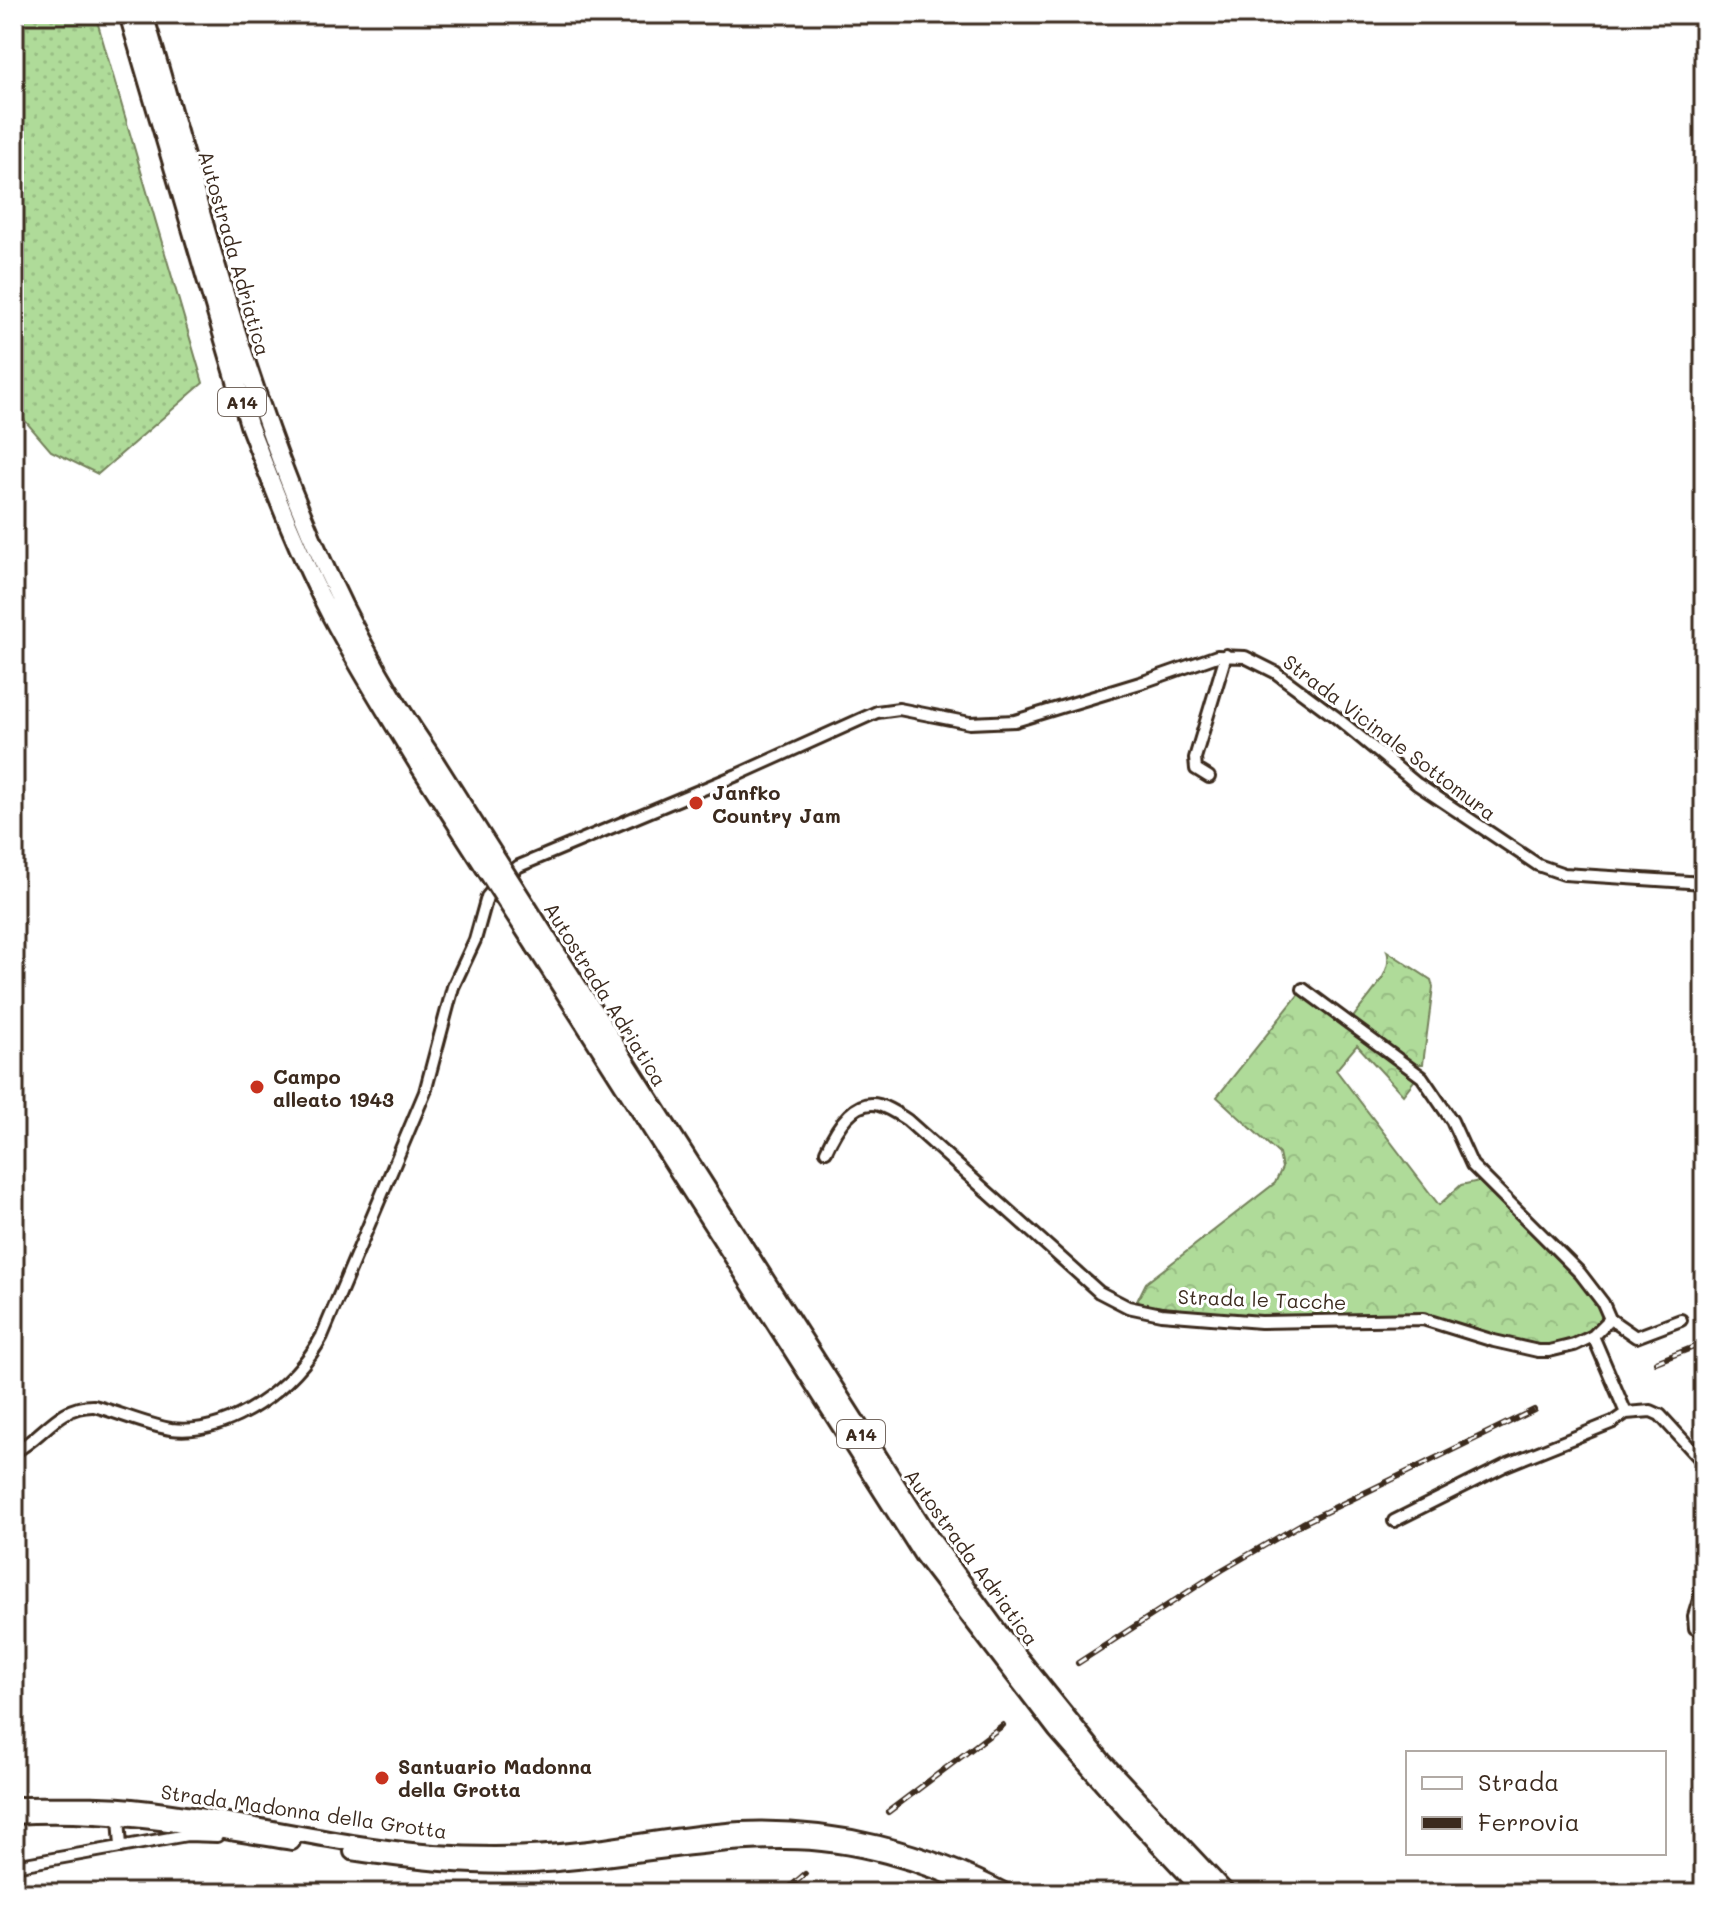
<svg xmlns="http://www.w3.org/2000/svg" width="1718" height="1907" viewBox="0 0 1718 1907" font-family="Mali,sans-serif">
<defs>
<pattern id="grass-dots" width="8" height="8" patternUnits="userSpaceOnUse" patternTransform="scale(2)"><rect width="8" height="8" fill="#afdb99"/><path d="M2 2h.1M6 6h.1" fill="none" stroke="#97bc83" stroke-width="1.8" stroke-linecap="round"/></pattern>
<pattern id="forest-crowns" width="20" height="18" patternUnits="userSpaceOnUse" patternTransform="scale(2)"><rect width="20" height="18" fill="#afdb99"/><path d="M2 6a3 3 0 1 1 6 0M12 15a3 3 0 1 1 6 0" fill="none" stroke="#97bc83"/></pattern>
</defs>
<rect width="100%" height="100%" fill="#fff"/>
<filter id="ink" filterUnits="userSpaceOnUse"><feTurbulence type="fractalNoise" baseFrequency=".0125" numOctaves="2"/><feDisplacementMap in="SourceGraphic" scale="16" xChannelSelector="R" yChannelSelector="G"/><feConvolveMatrix kernelMatrix="1 2 1 2 8 2 1 2 1" color-interpolation-filters="sRGB"/></filter>
<g filter="url(#ink)">
<path fill="url(#grass-dots)" stroke="#75825c" stroke-width="2" d="M 14,14 L 95,14 L 203,383 L 98,474 L 51,451 L 14,408 Z"/>
<path fill="url(#forest-crowns)" stroke="#75825c" stroke-width="2" d="M 1387,951 L 1431,980 L 1433,987 L 1423,1064 L 1411,1064 L 1352,1019 C 1364,1000 1395,974 1387,951 Z
M 1303,989 L 1417,1077 L 1403,1095 L 1357,1045 L 1336,1070 L 1439,1205 L 1461,1185 L 1479,1181 L 1562,1259 L 1603,1312 L 1602,1328 L 1549,1351 L 1423,1319 L 1261,1322 L 1136,1303 L 1146,1283 L 1275,1183 L 1282,1168 L 1279,1154 L 1217,1097 Z"/>
<g fill="none" stroke-linecap="round" stroke-linejoin="round">
<defs>
<path id="minor" d="M 1209,777 L 1196,769 L 1195,758 L 1226,655
M 1303,989 L 1422,1077 L 1452,1121 L 1472,1165 L 1580,1273 L 1603,1303 L 1610,1319 L 1636,1337 L 1681,1320
M 826,1151 C 835,1131 853,1098 879,1105 C 889,1108 899,1115 907,1120 L 1099,1292 L 1128,1307 L 1161,1314 L 1261,1322 L 1423,1319 L 1494,1341 L 1538,1351 L 1549,1351 L 1574,1345 L 1593,1336 L 1610,1319
M 1626,1413 L 1651,1411 L 1660,1415 L 1704,1463
M 14,1452 C 43,1438 58,1405 94,1406 C 117,1412 150,1426 171,1429 C 230,1436 296,1386 322,1336 L 425,1092 L 453,987 L 475,940 L 487,897 L 500,881 L 519,866 L 737,775 L 877,712 L 899,709 L 970,723 L 1015,721 L 1140,683 L 1217,656 L 1245,657 L 1275,672 L 1337,718 L 1417,784 L 1538,865 L 1564,874 L 1704,883
M 1394,1521 L 1506,1465 L 1613,1422 L 1626,1413 L 1593,1336
M 1704,1583 L 1694,1616 L 1695,1628 L 1704,1632
M 119,1817 L 121,1847
M 14,1866 L 187,1835 L 217,1836"/>
<path id="major" d="M 14,1805 C 56,1805 99,1803 141,1808 C 239,1819 335,1845 434,1853 C 482,1856 531,1856 579,1850 C 633,1844 687,1833 741,1830 C 834,1826 926,1850 1008,1893
M 14,1816 C 108,1810 199,1827 292,1842
M 352,1852 C 412,1861 472,1868 533,1865 C 616,1860 698,1841 781,1841 C 850,1840 925,1862 986,1893"/>
<path id="highway" d="M 128,14 L 249,425 C 274,490 299,555 331,616 C 358,667 388,715 418,764
M 144,14 C 220,270 277,534 432,757
M 547,938 L 930,1538 L 1000,1634 L 1102,1761 L 1226,1893
M 535,946 L 923,1555 L 1057,1730 L 1126,1809 L 1205,1893"/>
</defs>
<use href="#minor" stroke="#3b2a1e" stroke-width="16"/>
<use href="#major" stroke="#3b2a1e" stroke-width="20"/>
<use href="#highway" stroke="#3b2a1e" stroke-width="22"/>
<use href="#minor" stroke="#fff" stroke-width="10"/>
<use href="#major" stroke="#fff" stroke-width="14"/>
<use href="#highway" stroke="#fff" stroke-width="16"/>
<defs>
<path id="rail" d="M 1656,1362 L 1704,1343
M 1078,1663 L 1222,1570 L 1303,1523 L 1534,1410
M 888,1812 L 1003,1725
M 783,1893 L 805,1874"/>
</defs>
<use href="#rail" stroke="#3b2a1e" stroke-width="6"/>
<use href="#rail" stroke="#fff" stroke-width="3" stroke-dasharray="9" stroke-linecap="butt"/>
<defs>
<path id="highway-bridge" d="M 432,757 L 547,938
M 418,764 L 535,946"/>
</defs>
<use href="#highway-bridge" stroke="#3b2a1e" stroke-width="22" stroke-linecap="butt"/>
<use href="#highway-bridge" stroke="#fff" stroke-width="16"/>
</g>
</g>
<g fill="#c8321e" stroke="#fff" stroke-width="3">
<circle cx="696" cy="803" r="8"/>
<circle cx="257" cy="1087" r="8"/>
<circle cx="382" cy="1778" r="8"/>
</g>
<g text-anchor="middle" dominant-baseline="central" stroke-width="6" stroke-linejoin="round" paint-order="stroke">
<g fill="#fff" stroke="#766a62" stroke-width="2">
<rect x="218" y="388" width="48" height="28" rx="6"/>
<rect x="837" y="1420" width="48" height="28" rx="6"/>
</g>
<g font-size="18" font-weight="bold" fill="#3b2a1e">
<text x="242" y="402">A14</text>
<text x="861" y="1434">A14</text>
</g>
<g font-size="20" fill="#3b2a1e" stroke="#fff">
<text transform="translate(235 253) rotate(74)">Autostrada Adriatica</text>
<text transform="translate(1390 737) rotate(37)">Strada Vicinale Sottomura</text>
<text transform="translate(606 994) rotate(58)">Autostrada Adriatica</text>
<text transform="translate(1262 1299) rotate(2)">Strada le Tacche</text>
<text transform="translate(972 1557) rotate(54)">Autostrada Adriatica</text>
<text transform="translate(304 1811) rotate(8)">Strada Madonna della Grotta</text>
</g>
<g font-size="20" font-weight="bold" fill="#3b2a1e" stroke="#fff" text-anchor="start">
<text x="712" y="792">Janfko<tspan x="712" dy="23">Country Jam</tspan></text>
<text x="273" y="1076">Campo<tspan x="273" dy="23">alleato 1943</tspan></text>
<text x="398" y="1766">Santuario Madonna<tspan x="398" dy="23">della Grotta</tspan></text>
</g>
</g>
<rect width="1718" height="1907" fill="none" stroke="#fff" stroke-width="48"/>
<rect x="24" y="24" width="1670" height="1859" fill="none" stroke="#3b2a1e" stroke-width="3" filter="url(#ink)"/>
<rect x="1406" y="1751" width="260" height="104" fill="#ffffff" stroke="#b1aaa5" stroke-width="2"/>
<rect x="1422" y="1777" width="40" height="12" fill="#ffffff" stroke="#b1aaa5" stroke-width="2"/>
<text x="1478" y="1791" font-size="24" fill="#3b2a1e">Strada</text>
<rect x="1422" y="1817" width="40" height="12" fill="#3b2a1e" stroke="#b1aaa5" stroke-width="2"/>
<text x="1478" y="1831" font-size="24" fill="#3b2a1e">Ferrovia</text>
</svg>
